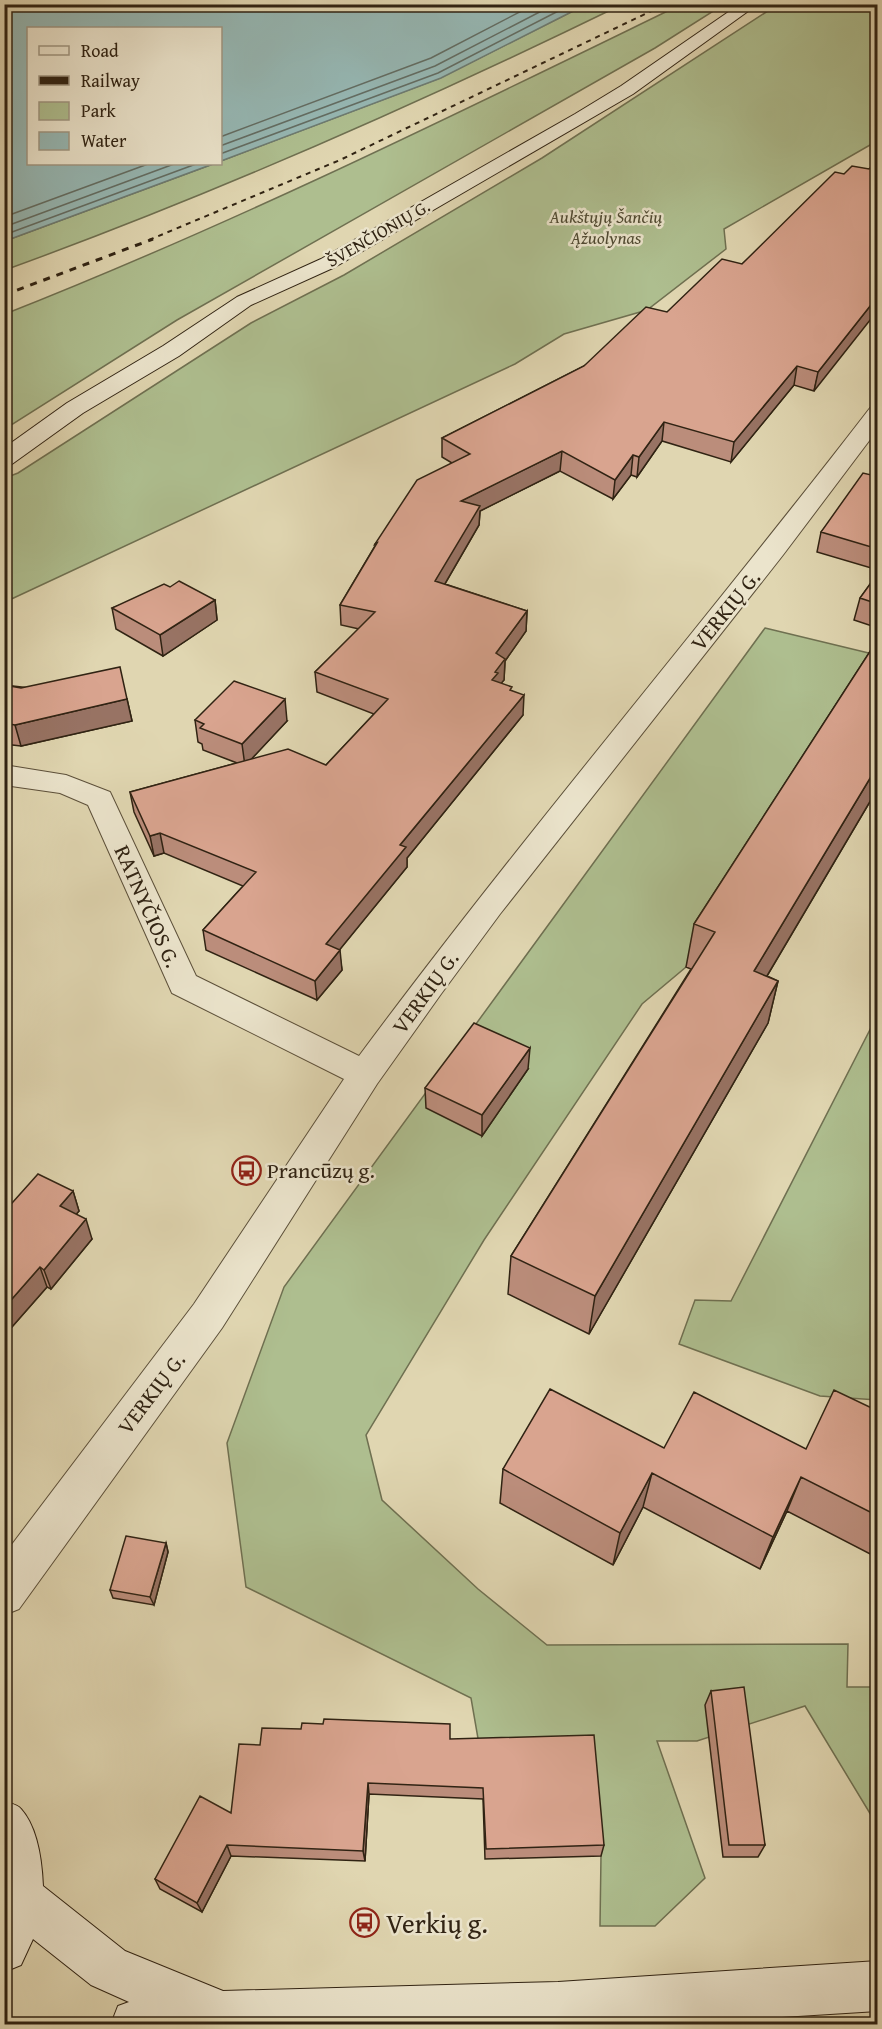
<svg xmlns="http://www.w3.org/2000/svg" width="882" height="2029" viewBox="0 0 882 2029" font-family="'Gentium Book Plus',serif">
<rect width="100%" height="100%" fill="#e0d6b1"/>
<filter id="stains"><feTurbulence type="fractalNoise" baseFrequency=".00333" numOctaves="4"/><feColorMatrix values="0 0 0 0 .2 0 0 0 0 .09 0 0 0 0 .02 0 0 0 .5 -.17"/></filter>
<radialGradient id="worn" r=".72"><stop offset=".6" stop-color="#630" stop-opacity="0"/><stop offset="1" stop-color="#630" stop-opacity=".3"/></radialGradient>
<path fill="#aebe8f" stroke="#6f7051" stroke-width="1.5" d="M 682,4 L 723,5 L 655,48 L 177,320 L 5,429 L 5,314 C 236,223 458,113 682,4 Z
M 585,5 L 621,5 C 420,103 215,194 5,270 L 5,241 L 213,164 L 220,164 L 221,161 L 440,78 Z
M 777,5 L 877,5 L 877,141 L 724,229 L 726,249 L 647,310 L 564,334 L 515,364 L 5,602 L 5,478 L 18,473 L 251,323 L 344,275 L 542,158 Z
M 765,628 L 877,655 L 686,967 L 642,1004 L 484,1240 L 366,1435 L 382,1500 L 478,1589 L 547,1645 L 848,1644 L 847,1687 L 877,1687 L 877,1825 L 805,1706 L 697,1741 L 657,1741 L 705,1878 L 655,1926 L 600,1926 L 601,1856 L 480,1750 L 471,1698 L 246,1587 L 227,1443 L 284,1287 Z
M 877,1016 L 877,1400 L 820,1396 L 679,1344 L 695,1300 L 731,1301 Z"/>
<path fill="#96b7b3" stroke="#6d7c73" stroke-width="1.5" d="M 5,4 L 585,4 L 585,5 L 441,78 L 221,161 L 220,28 L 28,28 L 28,164 L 213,164 L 5,241 Z"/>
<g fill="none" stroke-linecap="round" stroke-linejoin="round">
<path stroke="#636d63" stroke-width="1.5" d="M 220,137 L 431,58 L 535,4
M 220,146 L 435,66 L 555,4
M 220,154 L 438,73 L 572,4
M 4,217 L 148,164
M 4,227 L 174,164
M 4,235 L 196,164"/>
<defs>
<path id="street" d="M 878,406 L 878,429 L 783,555 L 500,914 L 441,994 L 377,1084 L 222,1328 L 19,1609 L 4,1615 L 4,1555 L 194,1304 L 344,1079 L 172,993 L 88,805 L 60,793 L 4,785 L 4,765 L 66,775 L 110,792 L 196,976 L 359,1056 C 523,835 702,626 870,408 Z"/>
<path id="secondary" d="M 740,4 L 758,4 L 633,94 L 335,267 L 251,305 L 179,356 L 83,413 L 12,464 L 4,466 L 4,448 L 67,403 L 163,346 L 237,297 L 321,259 L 575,114 L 621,86 Z
M 4,1801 C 10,1803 18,1805 21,1809 C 38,1828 42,1862 43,1886 L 125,1951 L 223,1991 L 558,1982 L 878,1961 L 878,2011 L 672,2024 L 111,2024 L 118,2006 L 129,2002 L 91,1985 L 33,1939 L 21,1965 L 4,1972 Z"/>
</defs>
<use href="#street" stroke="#5c503a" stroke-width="2"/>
<use href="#secondary" stroke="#302313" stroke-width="2"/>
<use href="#street" fill="#ebe4cc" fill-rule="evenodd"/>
<use href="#secondary" fill="#ebe4cc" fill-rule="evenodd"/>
<path stroke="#302313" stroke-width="2" stroke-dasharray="5 5" stroke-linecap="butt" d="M 149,240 L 340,160 L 666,4"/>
<path stroke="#302313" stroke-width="3" stroke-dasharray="7 7" stroke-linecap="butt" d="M 4,295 L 153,239"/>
</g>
<path fill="#bb8d7b" stroke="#302313" stroke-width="1.5" d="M 869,169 L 814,391 L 794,385 L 731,462 L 662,441 L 637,477 L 631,475 L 613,499 L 560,471 L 480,511 L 479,525 L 445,584 L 527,611 L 526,631 L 505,661 L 504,680 L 501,683 L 512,691 L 523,715 L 407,858 L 407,867 L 339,950 L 342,970 L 317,1000 L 206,950 L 203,930 L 243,886 L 164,853 L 154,856 L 134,812 L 130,792 L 237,763 L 203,750 L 202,744 L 198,742 L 195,720 L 287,721 L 251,759 L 326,765 L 374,714 L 317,692 L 315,672 L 359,629 L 341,625 L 340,605 L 375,546 L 375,544 L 452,463 L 442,457 L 442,438 L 584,366 L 742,264 L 844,174 Z
M 878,466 L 878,570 L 817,552 L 821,532 Z
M 878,573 L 878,628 L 854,620 L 860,598 Z
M 170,587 L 215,600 L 217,620 L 163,656 L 116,629 L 112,608 Z
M 878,639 L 878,788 L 767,976 L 778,981 L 768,1023 L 589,1334 L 508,1294 L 511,1256 L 691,969 L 686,967 L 694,924 Z
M 4,685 L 127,699 L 132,721 L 21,746 L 4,744 Z
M 528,1069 L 482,1136 L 426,1108 L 425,1088 Z
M 73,1191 L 79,1211 L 76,1214 L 92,1239 L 51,1289 L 47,1287 L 4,1336 Z
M 878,1411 L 878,1558 L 787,1511 L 760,1569 L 643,1507 L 613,1565 L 500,1503 L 503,1469 L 664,1448 L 806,1449 Z
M 166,1543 L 168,1552 L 154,1605 L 113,1598 L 110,1590 Z
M 711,1691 L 765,1845 L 758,1857 L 723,1857 L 705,1705 Z
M 450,1739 L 604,1845 L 601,1856 L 485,1859 L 483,1799 L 369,1794 L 365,1861 L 231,1856 L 202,1912 L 160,1889 L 155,1879 L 231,1813 L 260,1745 Z"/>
<path fill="#987364" stroke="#302313" stroke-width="1.5" d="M 878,296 L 878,310 L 814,391 L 818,372 Z
M 797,366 L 794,385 L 731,462 L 734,442 Z
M 664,422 L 662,441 L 637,477 L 639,457 Z
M 562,451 L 560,471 L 480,511 L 479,525 L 435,601 L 435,581 L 461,501 Z
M 633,455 L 631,475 L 613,499 L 615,480 Z
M 215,600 L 217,620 L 163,656 L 160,635 Z
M 527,611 L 526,631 L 505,661 L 504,680 L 498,687 L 492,680 L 495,672 L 496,653 Z
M 524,695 L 523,715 L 407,858 L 407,867 L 328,964 L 326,944 L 400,845 Z
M 127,699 L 132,721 L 21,746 L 15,725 Z
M 285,699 L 287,721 L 245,766 L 242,744 Z
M 878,765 L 878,788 L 745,1013 L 754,971 Z
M 160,833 L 164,853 L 154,856 L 150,836 Z
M 4,851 L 8,862 L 4,866 Z
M 340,950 L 342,970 L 317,1000 L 315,981 Z
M 778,981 L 768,1023 L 589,1334 L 595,1296 Z
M 530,1048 L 528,1069 L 482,1136 L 482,1115 Z
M 73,1191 L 79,1211 L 66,1226 L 60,1206 Z
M 86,1219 L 92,1239 L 51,1289 L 44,1270 Z
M 40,1267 L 47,1287 L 4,1336 L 4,1308 Z
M 652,1473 L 643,1507 L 613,1565 L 620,1533 Z
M 801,1477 L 787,1511 L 760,1569 L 773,1537 Z
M 166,1543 L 168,1552 L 154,1605 L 150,1597 Z
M 368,1783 L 369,1794 L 365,1861 L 363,1851 Z
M 227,1845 L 231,1856 L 202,1912 L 197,1903 Z"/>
<path fill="#d9a48f" stroke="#302313" stroke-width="1.5" d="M 878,160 L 878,296 L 818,372 L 797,366 L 734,442 L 664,422 L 639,457 L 633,455 L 615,480 L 562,451 L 461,501 L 480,506 L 435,581 L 527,611 L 496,653 L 505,659 L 495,672 L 498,673 L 492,680 L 512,687 L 510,690 L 524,695 L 400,845 L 406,847 L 326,944 L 340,950 L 315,981 L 203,930 L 256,872 L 160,833 L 150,836 L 130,792 L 288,749 L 326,765 L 388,699 L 315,672 L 375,612 L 340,605 L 377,543 L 375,544 L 417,480 L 470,454 L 442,438 L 584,366 L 646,307 L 667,312 L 722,259 L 742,264 L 835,172 L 844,174 L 852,166 L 869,169 Z
M 877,466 L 878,549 L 821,532 L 863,473 L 871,475 Z
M 878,573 L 878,604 L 860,598 Z
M 179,581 L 215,600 L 160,635 L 112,608 L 164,584 L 170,587 Z
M 878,639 L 878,765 L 754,971 L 778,981 L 595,1296 L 511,1256 L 715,932 L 694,924 Z
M 120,667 L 127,699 L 15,725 L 4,723 L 4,685 L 21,688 Z
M 234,681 L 285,699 L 242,744 L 200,728 L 204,724 L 195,720 Z
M 474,1023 L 530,1048 L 482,1115 L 425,1088 Z
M 38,1174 L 73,1191 L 60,1206 L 86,1219 L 44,1270 L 40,1267 L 4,1308 L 4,1212 Z
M 550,1389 L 664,1448 L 694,1392 L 806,1449 L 834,1390 L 878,1411 L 878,1516 L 801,1477 L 773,1537 L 652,1473 L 620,1533 L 503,1469 Z
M 126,1536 L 166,1543 L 150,1597 L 110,1590 Z
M 744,1687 L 765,1845 L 729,1845 L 711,1691 Z
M 324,1719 L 450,1724 L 450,1739 L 594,1735 L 604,1845 L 486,1849 L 483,1788 L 368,1783 L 363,1851 L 227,1845 L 197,1903 L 155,1879 L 200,1796 L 231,1813 L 239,1744 L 260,1745 L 262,1728 L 301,1729 L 302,1723 L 323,1724 Z"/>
<defs>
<symbol id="bus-ring" viewBox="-11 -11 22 22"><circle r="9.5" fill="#ebe4cc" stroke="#8f2418" stroke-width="1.5"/><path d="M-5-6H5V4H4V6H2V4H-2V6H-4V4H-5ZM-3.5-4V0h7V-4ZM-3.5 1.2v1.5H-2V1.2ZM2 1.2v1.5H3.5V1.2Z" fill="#8f2418"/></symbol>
</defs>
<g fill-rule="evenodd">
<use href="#bus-ring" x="230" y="1154" width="33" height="33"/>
<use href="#bus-ring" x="348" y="1906" width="33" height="33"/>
</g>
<g text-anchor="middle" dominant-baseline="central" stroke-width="5" stroke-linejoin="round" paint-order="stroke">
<g font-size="18" font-style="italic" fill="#504a32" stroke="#ebe4cc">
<text x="606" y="216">Aukštųjų Šančių<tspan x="606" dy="21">Ąžuolynas</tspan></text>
</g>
<g font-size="18" fill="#302313" stroke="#ebe4cc">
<text transform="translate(378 233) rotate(-30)">ŠVENČIONIŲ G.</text>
</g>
<g font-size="22" fill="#302313" stroke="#ebe4cc">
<text transform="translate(725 610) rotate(-51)">VERKIŲ G.</text>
<text transform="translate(148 906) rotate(66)">RATNYČIOS G.</text>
<text transform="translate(425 992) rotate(-54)">VERKIŲ G.</text>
<text transform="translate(151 1393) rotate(-53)">VERKIŲ G.</text>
</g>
<g font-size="22" fill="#302313" stroke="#ebe4cc" text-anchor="start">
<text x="267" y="1170">Prancūzų g.</text>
</g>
<g font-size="27" fill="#302313" stroke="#ebe4cc" text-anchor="start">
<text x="386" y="1923">Verkių g.</text>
</g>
</g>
<rect width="882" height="2029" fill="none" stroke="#e0d6b1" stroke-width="24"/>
<rect x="6" y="6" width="870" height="2017" fill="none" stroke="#302313" stroke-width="3"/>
<rect x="12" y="12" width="858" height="2005" fill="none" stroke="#302313" stroke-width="1.5"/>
<rect x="27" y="27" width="195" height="138" fill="#ebe4cc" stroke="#a09782" stroke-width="1.5"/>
<rect x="39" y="46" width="30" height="9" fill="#ebe4cc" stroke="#a09782" stroke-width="1.5"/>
<text x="81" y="57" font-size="18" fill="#302313">Road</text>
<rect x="39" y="76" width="30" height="9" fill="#302313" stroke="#a09782" stroke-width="1.5"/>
<text x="81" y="87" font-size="18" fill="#302313">Railway</text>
<rect x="39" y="102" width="30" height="18" fill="#aebe8f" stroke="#a09782" stroke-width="1.5"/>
<text x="81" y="117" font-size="18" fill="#302313">Park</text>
<rect x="39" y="132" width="30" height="18" fill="#96b7b3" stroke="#a09782" stroke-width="1.5"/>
<text x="81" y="147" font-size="18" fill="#302313">Water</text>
<rect width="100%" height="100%" filter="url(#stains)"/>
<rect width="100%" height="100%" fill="url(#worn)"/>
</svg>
